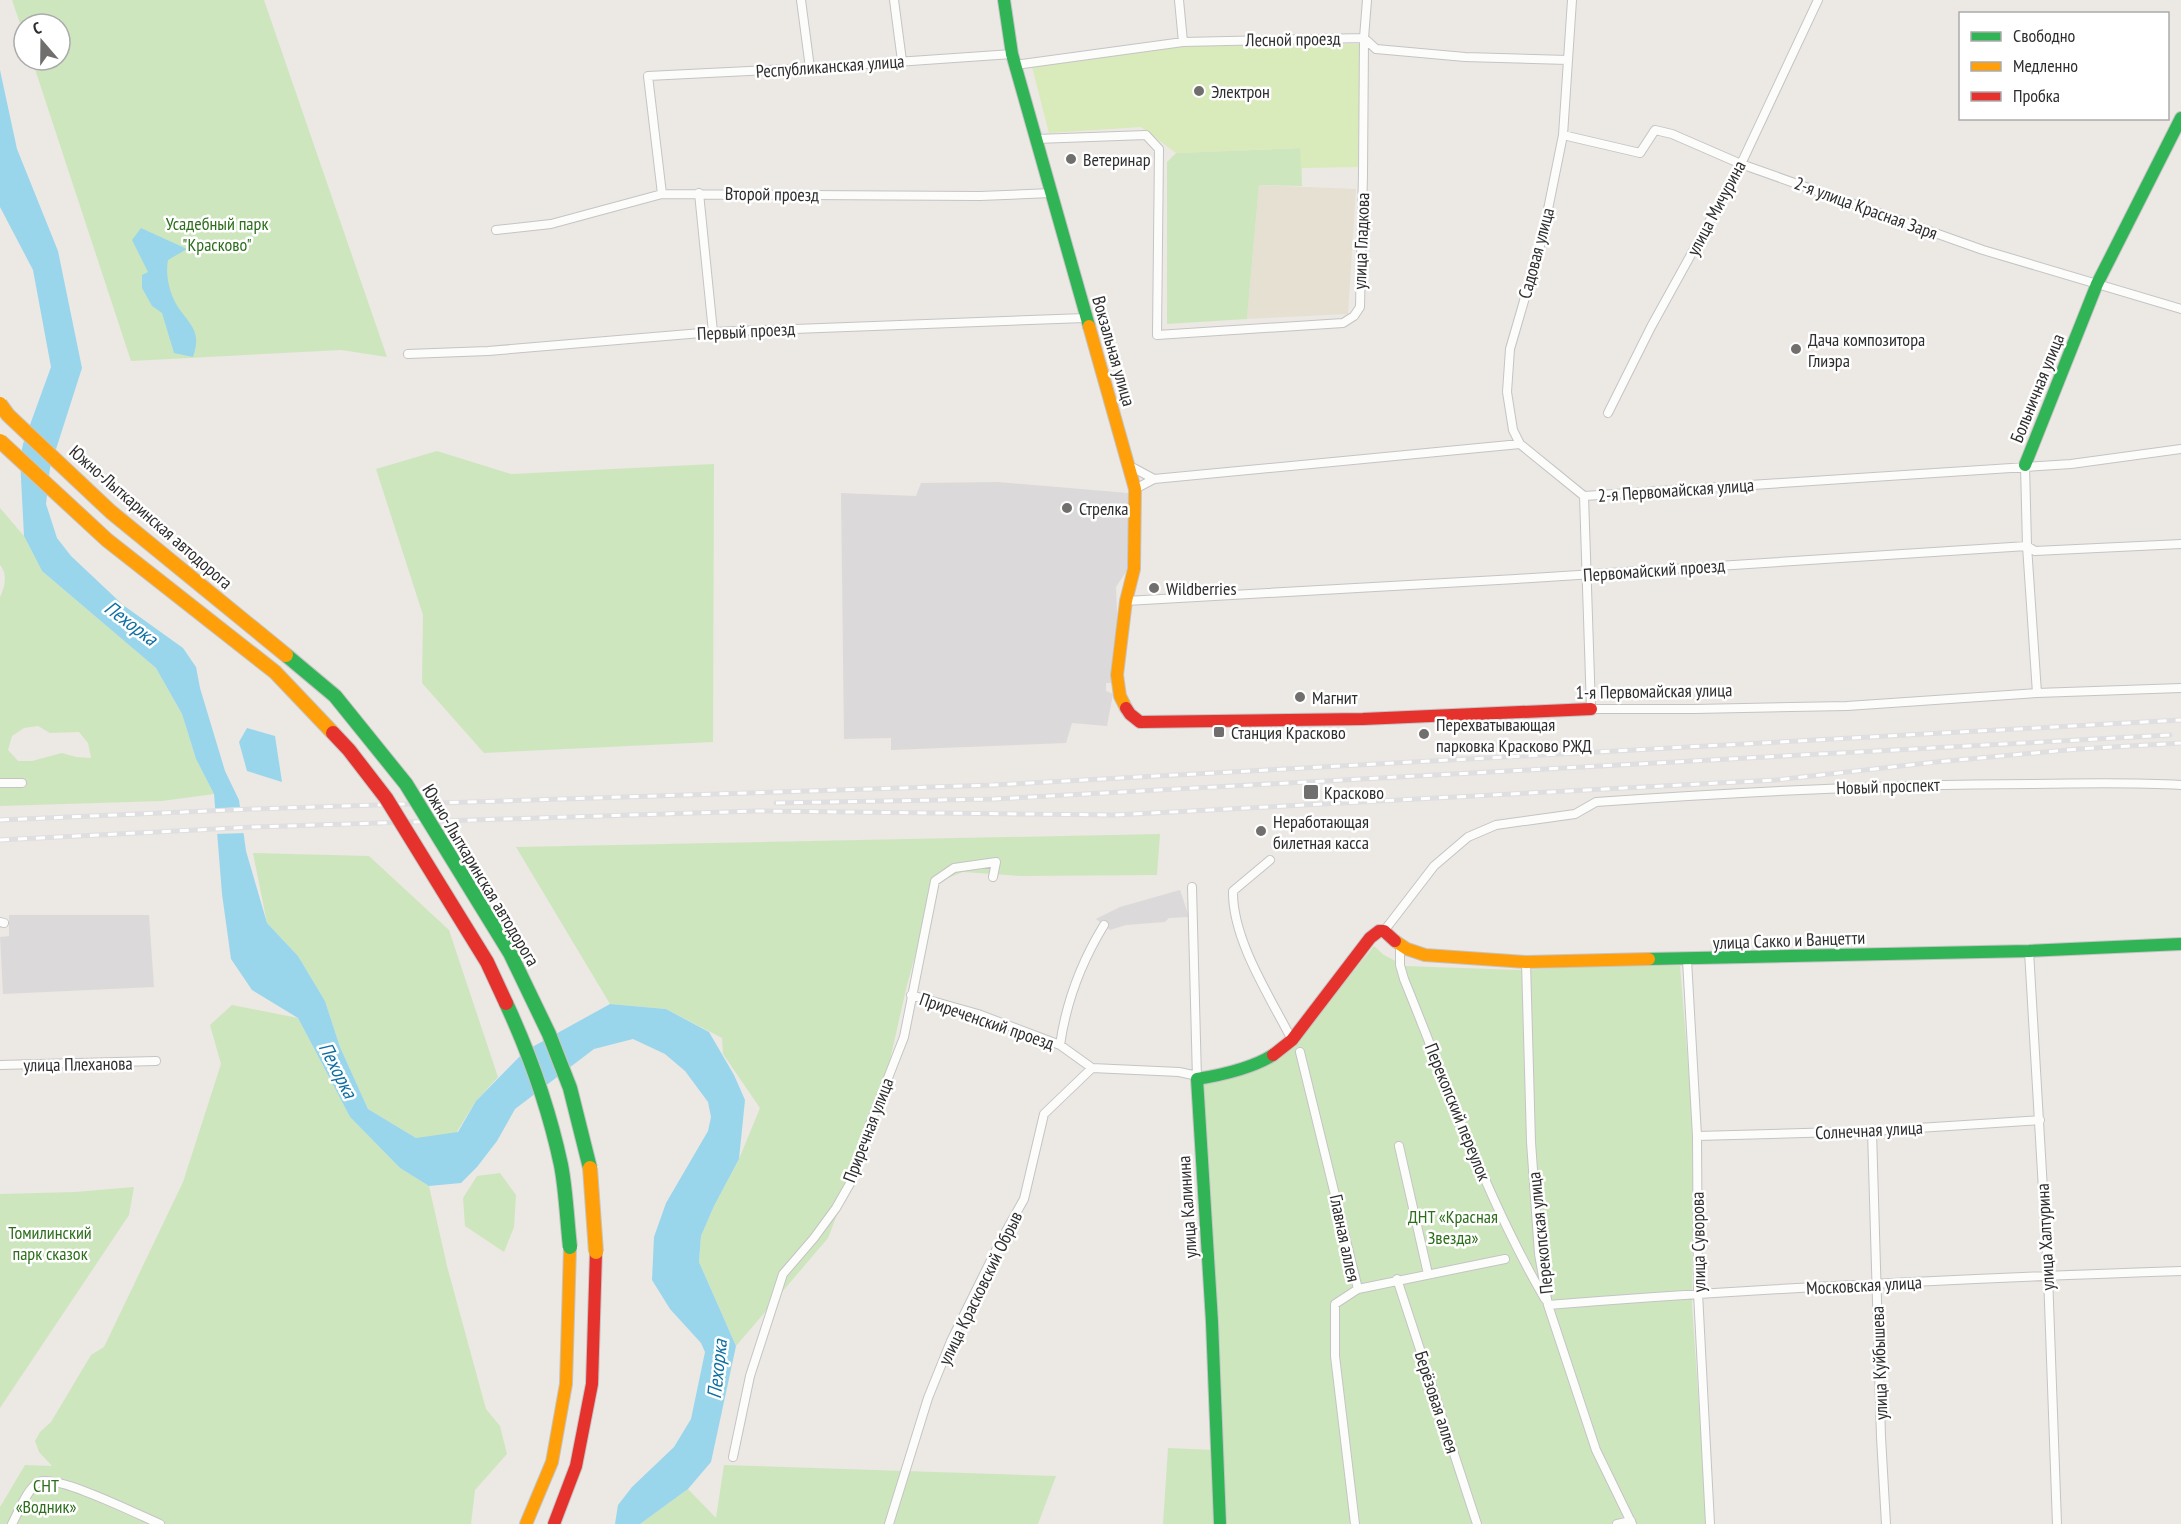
<svg xmlns="http://www.w3.org/2000/svg" width="2181" height="1524" viewBox="0 0 2181 1524" font-family="'PT Sans Narrow',sans-serif">
<rect width="100%" height="100%" fill="#ece8e4"/>
<path fill="#dcd9db" d="M 997,482 L 1128,493 L 1132,563 L 1116,587 L 1118,635 L 1113,683 L 1106,683 L 1106,691 L 1113,694 L 1107,726 L 1072,723 L 1066,743 L 891,750 L 891,738 L 844,739 L 841,493 L 916,496 L 921,483 Z
M 1180,890 L 1189,917 L 1169,918 L 1165,922 L 1126,925 L 1110,930 L 1096,919 L 1120,907 Z
M 9,915 L 149,915 L 154,987 L 3,994 L 0,937 L 9,936 Z"/>
<path fill="#e6e0d3" d="M 1259,185 L 1356,189 L 1348,314 L 1247,319 Z"/>
<path fill="#cee6be" fill-rule="evenodd" d="M 12,0 L 264,0 L 387,357 L 341,350 L 131,361 L 32,60 L 60,60 L 60,24 L 24,24 L 24,35 Z
M 1301,148 L 1302,186 L 1259,185 L 1247,319 L 1167,324 L 1167,162 L 1176,153 Z
M 437,451 L 511,474 L 714,464 L 713,742 L 484,753 L 422,683 L 423,615 L 376,469 Z
M 0,508 L 24,536 L 42,571 L 156,668 L 182,714 L 196,759 L 214,794 L 162,801 L 0,806 L 0,597 C 5,587 8,574 0,565 ZM 38,726 L 50,733 L 79,732 L 88,743 L 91,758 L 76,757 L 62,753 L 32,761 L 18,761 L 8,750 L 12,736 L 24,728 Z
M 1160,834 L 1157,875 L 1020,876 L 963,872 L 935,883 L 907,985 L 880,1104 L 828,1238 L 736,1346 L 699,1262 L 701,1236 L 714,1206 L 739,1159 L 760,1108 L 723,1054 L 722,1038 L 666,1009 L 610,1004 L 516,847 Z
M 253,853 L 369,856 L 449,930 L 498,1077 L 476,1101 L 453,1138 L 416,1138 L 368,1109 L 340,1047 L 325,1001 L 298,956 L 267,923 Z
M 1374,946 L 1384,955 L 1405,966 L 1519,970 L 1617,965 L 1680,966 L 1694,1137 L 1692,1305 L 1707,1524 L 1227,1524 L 1204,1084 C 1235,1079 1266,1068 1290,1048 Z
M 232,1005 L 298,1018 L 350,1117 L 400,1168 L 429,1186 L 447,1266 L 486,1409 L 500,1426 L 507,1454 L 475,1490 L 471,1524 L 0,1524 L 0,1507 L 25,1465 L 52,1466 L 39,1452 L 35,1441 L 40,1432 L 51,1422 L 91,1355 L 104,1347 L 183,1182 L 221,1064 L 210,1025 Z
M 500,1173 L 516,1195 L 514,1227 L 504,1252 L 465,1226 L 463,1198 L 477,1176 Z
M 134,1187 L 129,1215 L 0,1408 L 0,1194 L 75,1192 Z
M 1168,1448 L 1214,1450 L 1221,1524 L 1163,1524 Z
M 724,1465 L 1056,1476 L 1038,1524 L 640,1524 L 688,1489 L 716,1518 Z"/>
<path fill="#d9eabb" d="M 1361,44 L 1358,167 L 1301,168 L 1300,148 L 1176,153 L 1141,127 L 1049,133 L 1032,67 L 1185,46 Z"/>
<path fill="#99d6ec" d="M 0,70 L 17,149 L 58,251 L 82,368 L 50,468 L 46,504 L 57,538 L 71,556 L 123,605 L 183,648 L 196,667 L 200,688 L 225,771 L 239,800 L 246,851 L 267,923 L 298,956 L 325,1001 L 340,1047 L 368,1109 L 416,1138 L 458,1132 L 476,1101 L 525,1051 L 610,1004 L 666,1009 L 709,1032 L 734,1075 L 745,1100 L 739,1159 L 714,1206 L 701,1236 L 699,1262 L 736,1346 L 711,1462 L 688,1489 L 640,1524 L 615,1524 L 618,1505 L 632,1487 L 674,1447 L 691,1419 L 705,1352 L 701,1343 L 670,1309 L 652,1280 L 654,1237 L 666,1203 L 708,1131 L 711,1117 L 708,1102 L 685,1071 L 665,1054 L 633,1039 L 594,1049 L 515,1109 L 497,1141 L 477,1167 L 461,1183 L 429,1186 L 400,1168 L 350,1117 L 298,1018 L 252,990 L 231,959 L 222,894 L 214,794 L 196,759 L 182,714 L 156,668 L 42,571 L 24,536 L 20,459 L 23,444 L 51,367 L 33,270 L 0,207 Z
M 141,228 L 187,249 L 168,260 C 165,277 170,296 180,310 C 193,327 201,334 193,357 L 174,353 L 162,313 L 152,306 L 142,288 L 142,275 L 148,272 L 132,240 Z
M 247,728 L 275,736 L 282,782 L 247,771 L 239,742 Z"/>
<path fill="#ece8e4" d="M 243,807 L 247,833 L 214,834 L 212,809 Z"/>
<g fill="none" stroke-linecap="round" stroke-linejoin="round">
<defs>
<path id="street" d="M 801,0 L 810,68
M 894,0 L 902,61
M 1179,0 L 1183,42
M 1572,0 L 1563,135 L 1542,239 L 1510,349 L 1507,392 L 1513,430 L 1520,444 L 1584,496 L 2071,464 L 2181,449
M 1015,65 L 1183,42 L 1364,38 L 1376,49 L 1465,57 L 1568,60
M 1563,135 L 1640,153 L 1655,130 L 1672,134 L 1741,164 L 1983,250 L 2181,309
M 1036,139 L 1146,135 L 1159,149 L 1157,335 L 1343,323 L 1354,316 L 1360,307 L 1363,174 L 1364,38 L 1367,0
M 699,193 L 713,332
M 662,194 L 648,76 L 810,68 L 1012,54
M 496,230 L 551,224 L 662,194 L 980,196 L 1052,193
M 408,354 L 488,351 L 713,332 L 1085,318
M 1608,413 L 1651,327 L 1741,164 L 1818,0
M 1128,465 L 1154,479
M 2025,465 L 2027,546 L 2037,693
M 1135,489 L 1154,479 L 1520,444
M 1584,496 L 1591,709 L 1695,709 L 1847,706 L 2037,693 L 2181,688
M 1126,601 L 1516,579 L 2027,546 L 2035,551 L 2181,544
M 0,783 L 22,783
M 1270,860 L 1233,891 C 1232,939 1270,997 1292,1040
M 1192,887 L 1197,1079
M 0,922 L 4,923
M 1384,931 L 1434,866 L 1468,837 L 1496,825 L 1575,814 L 1596,802 C 1741,792 1886,784 2031,784 C 2081,783 2131,782 2181,785
M 1400,946 L 1400,965 L 1404,979 C 1448,1087 1486,1198 1545,1299
M 2029,951 L 2048,1275 L 2057,1524
M 1687,960 L 1697,1136 L 1698,1293 L 1710,1524
M 1526,962 L 1531,1142 L 1539,1254 L 1548,1305 L 1596,1450 L 1632,1524
M 911,995 L 978,1014 L 1060,1045 L 1092,1068 L 1179,1072 L 1193,1075 L 1197,1079
M 1060,1045 C 1066,1003 1082,961 1104,925
M 1300,1052 L 1358,1289 L 1335,1304 L 1335,1356 L 1355,1524
M 0,1065 L 156,1061
M 1872,1131 L 1881,1437 L 1886,1524
M 1697,1136 L 1872,1131 L 2040,1120
M 1399,1146 L 1428,1274
M 1397,1279 L 1477,1524
M 1358,1289 L 1505,1259
M 1548,1305 C 1759,1288 1970,1278 2181,1271
M 733,1457 L 750,1376 L 783,1274 L 814,1238 L 836,1208 L 852,1180 L 870,1124 L 904,1037 L 935,881 L 954,868 L 996,862 L 993,877
M 12,1524 C 18,1513 28,1487 39,1482 C 57,1474 139,1515 160,1524
M 889,1524 L 928,1398 L 951,1341 L 1000,1242 L 1024,1199 L 1044,1114 L 1092,1068
M 1617,1524 L 1631,1521"/>
<path id="fast" d="M 1004,0 L 1012,54 L 1089,326
M 2025,465 L 2097,284 L 2181,118
M 1649,959 L 2029,951 L 2181,944
M 1220,1524 L 1212,1322 L 1197,1079 C 1222,1075 1251,1069 1273,1055"/>
<path id="slow" d="M 1089,326 L 1135,489 L 1134,569 L 1126,601 L 1117,675 L 1120,696 L 1126,708
M 1395,941 L 1407,949 L 1425,955 L 1526,962 L 1649,959
M 526,1524 L 552,1462 L 566,1384 L 570,1247"/>
<path id="jam" d="M 1126,708 L 1130,714 L 1140,722 L 1363,719 L 1591,709
M 1273,1055 L 1292,1040 L 1370,938 L 1379,931 L 1384,931 L 1395,941
M 554,1524 L 576,1466 L 592,1384 L 596,1252"/>
</defs>
<use href="#street" stroke="#c5c4c5" stroke-width="10"/>
<use href="#fast" stroke="#c5c4c5" stroke-width="14"/>
<use href="#slow" stroke="#c5c4c5" stroke-width="14"/>
<use href="#jam" stroke="#c5c4c5" stroke-width="14"/>
<use href="#street" stroke="#fcfcfb" stroke-width="8"/>
<use href="#fast" stroke="#30b455" stroke-width="12"/>
<use href="#slow" stroke="#ff9f0a" stroke-width="12"/>
<use href="#jam" stroke="#e5322d" stroke-width="12"/>
<defs>
<path id="rail" d="M 776,803 L 994,799 L 2170,735
M 0,820 L 253,809 L 993,785 L 2181,720
M 0,840 L 254,827 L 756,811 L 1115,815 L 1776,780 L 1936,762 L 2078,749 L 2181,743"/>
</defs>
<use href="#rail" stroke="#dfdfe1" stroke-width="5"/>
<use href="#rail" stroke="#fff" stroke-width="3" stroke-dasharray="9" stroke-linecap="butt"/>
<defs>
<path id="fast-bridge" d="M 286,655 L 335,696 L 406,784 L 510,953 L 549,1034 L 570,1088 L 590,1168
M 506,1003 C 530,1055 549,1109 561,1165 C 566,1191 567,1220 570,1247"/>
<path id="slow-bridge" d="M 0,404 L 8,415 L 111,512 L 286,655
M 0,441 L 107,540 L 275,672 L 333,733
M 590,1168 L 596,1252"/>
<path id="jam-bridge" d="M 333,733 L 349,750 L 386,798 L 487,962 L 506,1003"/>
</defs>
<use href="#fast-bridge" stroke="#c6c5c4" stroke-width="16" stroke-linecap="butt"/>
<use href="#slow-bridge" stroke="#c6c5c4" stroke-width="16" stroke-linecap="butt"/>
<use href="#jam-bridge" stroke="#c6c5c4" stroke-width="16" stroke-linecap="butt"/>
<use href="#fast-bridge" stroke="#30b455" stroke-width="14"/>
<use href="#slow-bridge" stroke="#ff9f0a" stroke-width="14"/>
<use href="#jam-bridge" stroke="#e5322d" stroke-width="14"/>
</g>
<g fill="#706f6e" stroke="#fff" stroke-width="2">
<circle cx="1199" cy="91" r="6"/>
<circle cx="1071" cy="159" r="6"/>
<circle cx="1796" cy="349" r="6"/>
<circle cx="1067" cy="508" r="6"/>
<circle cx="1154" cy="588" r="6"/>
<circle cx="1300" cy="697" r="6"/>
<rect x="1213" y="726" width="12" height="12" rx="3"/>
<circle cx="1424" cy="734" r="6"/>
<rect x="1303" y="784" width="16" height="16" rx="3"/>
<circle cx="1261" cy="831" r="6"/>
</g>
<g text-anchor="middle" dominant-baseline="central" stroke-width="5" stroke-linejoin="round" paint-order="stroke">
<g font-size="18" fill="#2e2e2e" stroke="#fff">
<text transform="translate(1293 39) rotate(-1)">Лесной проезд</text>
<text transform="translate(830 66) rotate(-4)">Республиканская улица</text>
<text transform="translate(772 194) rotate(1)">Второй проезд</text>
<text transform="translate(1716 208) rotate(-62)">улица Мичурина</text>
<text transform="translate(1866 208) rotate(20)">2-я улица Красная Заря</text>
<text transform="translate(1361 241) rotate(-88)">улица Гладкова</text>
<text transform="translate(1536 253) rotate(-75)">Садовая улица</text>
<text transform="translate(746 331) rotate(-3)">Первый проезд</text>
<text transform="translate(1114 351) rotate(74)">Вокзальная улица</text>
<text transform="translate(2037 388) rotate(-68)">Больничная улица</text>
<text transform="translate(1676 490) rotate(-4)">2-я Первомайская улица</text>
<text transform="translate(151 517) rotate(41)">Южно-Лыткаринская автодорога</text>
<text transform="translate(1654 570) rotate(-4)">Первомайский проезд</text>
<text transform="translate(1654 691) rotate(-1)">1-я Первомайская улица</text>
<text transform="translate(1888 786) rotate(-2)">Новый проспект</text>
<text transform="translate(481 875) rotate(59)">Южно-Лыткаринская автодорога</text>
<text transform="translate(1789 940) rotate(-2)">улица Сакко и Ванцетти</text>
<text transform="translate(987 1021) rotate(19)">Приреченский проезд</text>
<text transform="translate(78 1064) rotate(-1)">улица Плеханова</text>
<text transform="translate(1458 1112) rotate(68)">Перекопский переулок</text>
<text transform="translate(868 1130) rotate(-69)">Приречная улица</text>
<text transform="translate(1869 1130) rotate(-3)">Солнечная улица</text>
<text transform="translate(1187 1207) rotate(-94)">улица Калинина</text>
<text transform="translate(1540 1233) rotate(-96)">Перекопская улица</text>
<text transform="translate(2045 1237) rotate(-93)">улица Халтурина</text>
<text transform="translate(1345 1238) rotate(78)">Главная аллея</text>
<text transform="translate(1698 1242) rotate(-91)">улица Суворова</text>
<text transform="translate(1864 1285) rotate(-3)">Московская улица</text>
<text transform="translate(980 1288) rotate(-64)">улица Красковский Обрыв</text>
<text transform="translate(1879 1363) rotate(-92)">улица Куйбышева</text>
<text transform="translate(1437 1402) rotate(72)">Берёзовая аллея</text>
</g>
<g font-size="18" fill="#2e2e2e" stroke="#fff" text-anchor="start">
<text x="1211" y="91">Электрон</text>
<text x="1083" y="159">Ветеринар</text>
<text x="1808" y="339">Дача композитора<tspan x="1808" dy="21">Глиэра</tspan></text>
<text x="1079" y="508">Стрелка</text>
<text x="1166" y="588">Wildberries</text>
<text x="1312" y="697">Магнит</text>
<text x="1436" y="724">Перехватывающая<tspan x="1436" dy="21">парковка Красково РЖД</tspan></text>
<text x="1231" y="732">Станция Красково</text>
<text x="1324" y="792">Красково</text>
<text x="1273" y="821">Неработающая<tspan x="1273" dy="21">билетная касса</tspan></text>
</g>
<g font-size="18" fill="#2c6e1b" stroke="#fff">
<text x="217" y="223">Усадебный парк<tspan x="217" dy="21">"Красково"</tspan></text>
<text x="1453" y="1216">ДНТ «Красная<tspan x="1453" dy="21">Звезда»</tspan></text>
<text x="50" y="1232">Томилинский<tspan x="50" dy="21">парк сказок</tspan></text>
<text x="46" y="1485">СНТ<tspan x="46" dy="21">«Водник»</tspan></text>
</g>
<g font-size="20" font-style="italic" fill="#0d6fa3" stroke="#fff">
<text transform="translate(131 623) rotate(37)">Пехорка</text>
<text transform="translate(338 1070) rotate(63)">Пехорка</text>
<text transform="translate(717 1369) rotate(-84)">Пехорка</text>
</g>
</g>
<rect x="1959" y="12" width="210" height="108" fill="#ffffff" stroke="#ababab" stroke-width="1.5"/>
<rect x="1971" y="32" width="30" height="9" fill="#30b455" stroke="#ababab" stroke-width="1.5"/>
<text x="2013" y="42" font-size="18" fill="#2e2e2e">Свободно</text>
<rect x="1971" y="62" width="30" height="9" fill="#ff9f0a" stroke="#ababab" stroke-width="1.5"/>
<text x="2013" y="72" font-size="18" fill="#2e2e2e">Медленно</text>
<rect x="1971" y="92" width="30" height="9" fill="#e5322d" stroke="#ababab" stroke-width="1.5"/>
<text x="2013" y="102" font-size="18" fill="#2e2e2e">Пробка</text>
<g transform="translate(42 42) rotate(340)"><circle r="28" fill="#ffffff" stroke="#ababab" stroke-width="1.5"/>
<path d="M0-4.5L10 22L0 15L-10 22Z" fill="#706f6e"/>
<text y="-9" font-size="16" font-weight="bold" text-anchor="middle" fill="#2e2e2e">С</text>
</g>
</svg>
